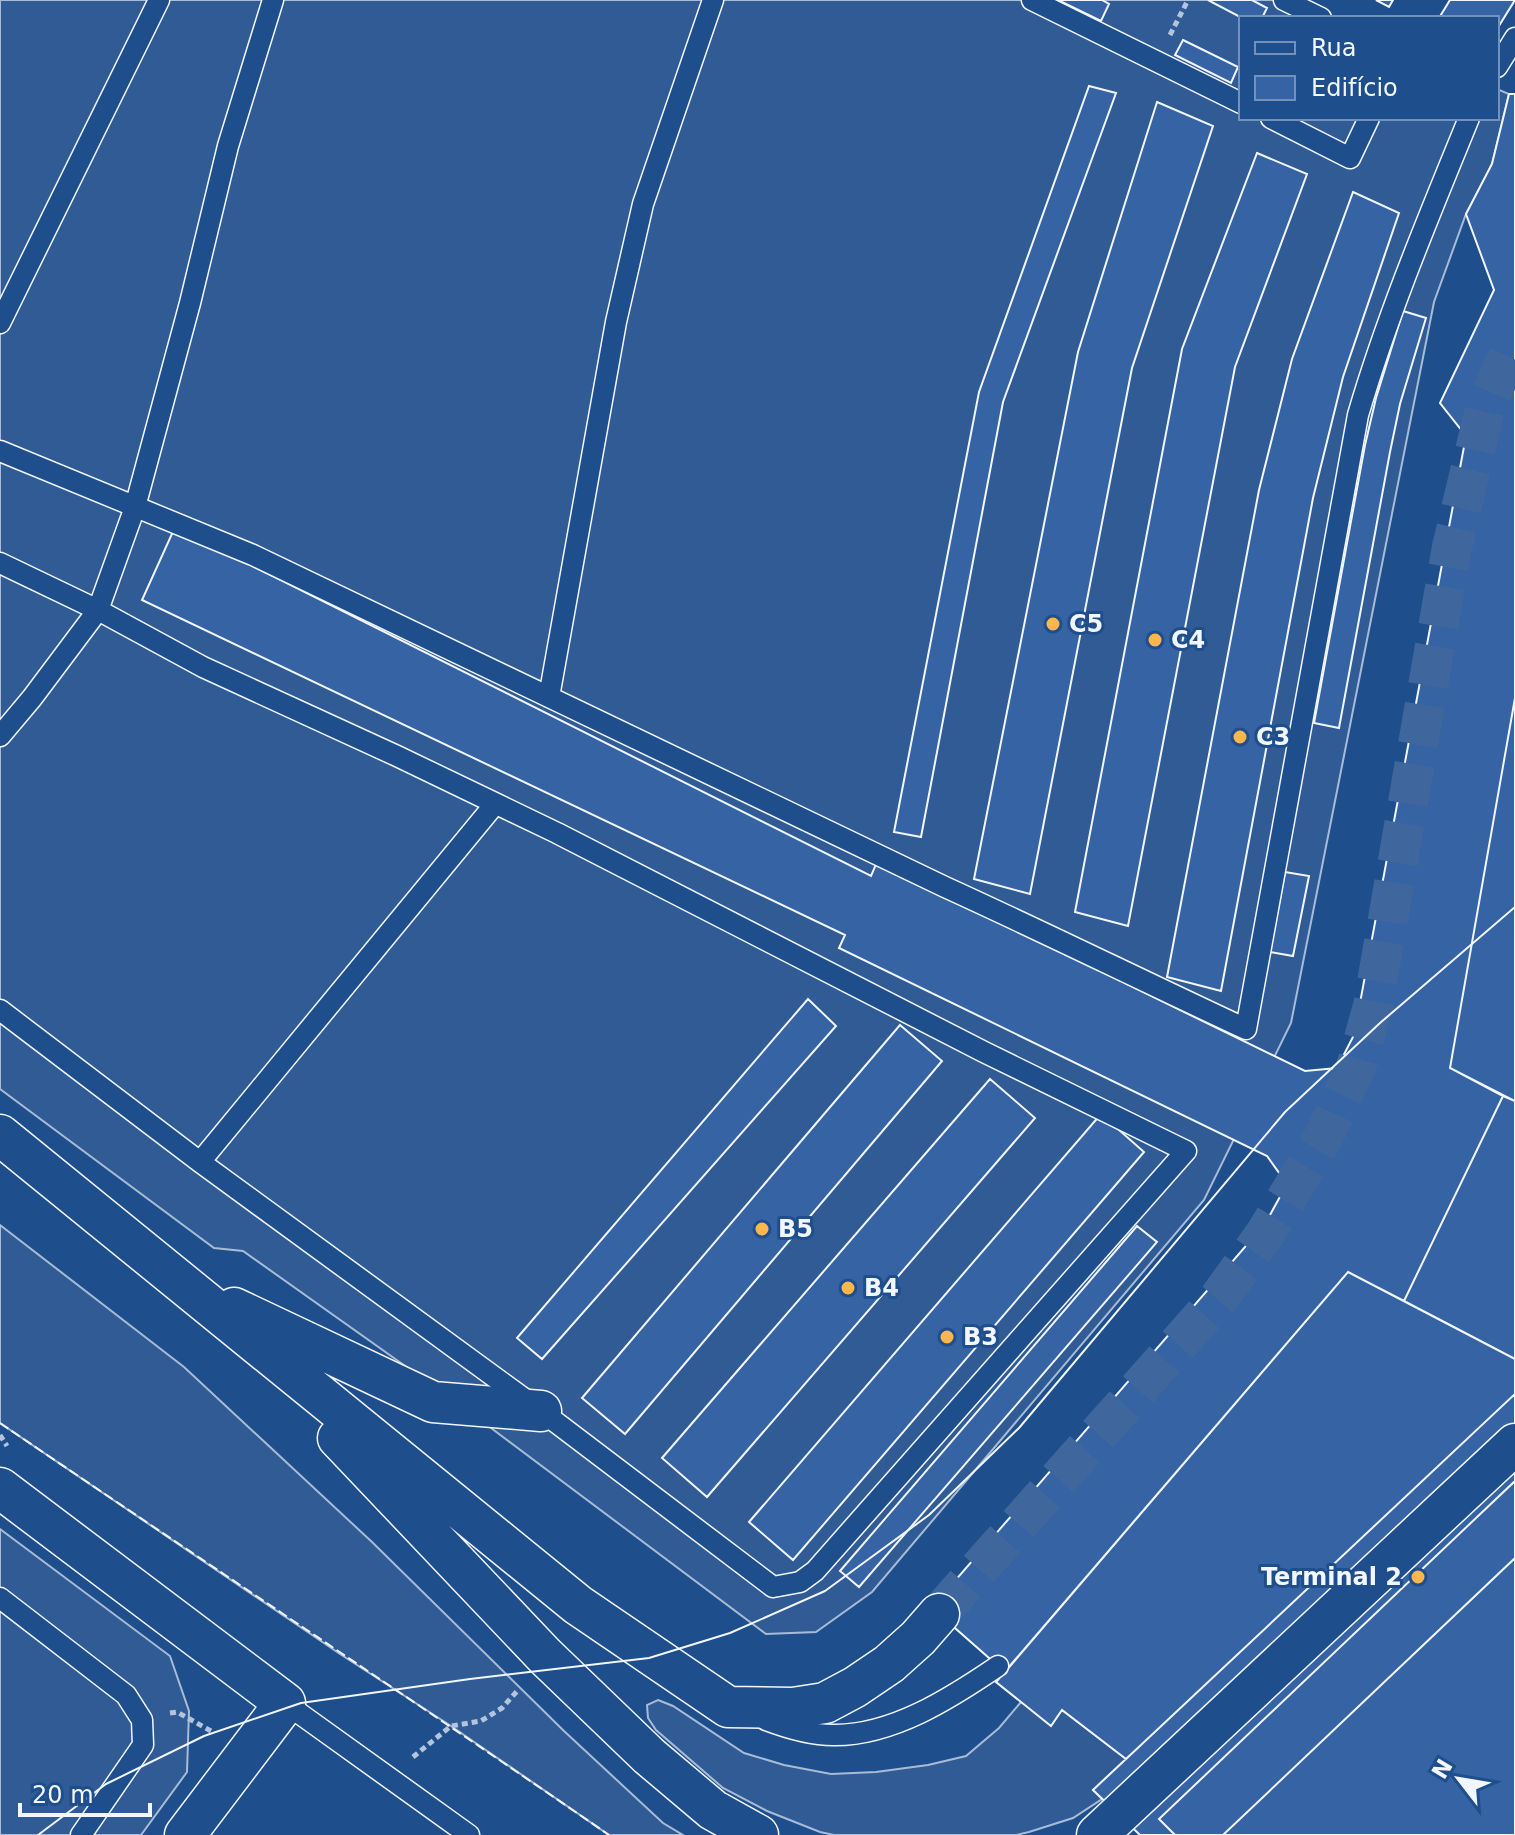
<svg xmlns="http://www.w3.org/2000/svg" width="1515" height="1835" viewBox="0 0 1515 1835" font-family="'DejaVu Sans',sans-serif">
<rect width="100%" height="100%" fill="#1f4e8c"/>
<path fill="#305b95" stroke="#a8bbd7" stroke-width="2" d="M 0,0 L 1283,0 L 1324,18 L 1241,18 L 1241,118 L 1497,118 L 1497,89 L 1509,94 L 1492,164 L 1466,214 L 1434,302 L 1291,1023 L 1204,1200 L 872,1592 L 816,1632 L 766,1634 L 463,1407 L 243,1251 L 214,1248 L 0,1089 Z
M 0,1225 L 184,1367 L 372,1542 L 564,1731 L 663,1823 L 683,1835 L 609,1835 L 451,1726 L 340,1654 L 0,1423 Z
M 0,1529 L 170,1656 L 189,1711 L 187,1772 L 141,1835 L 0,1835 Z
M 658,1700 L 673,1706 L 744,1753 L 784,1765 L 831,1774 L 876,1772 L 928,1765 L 966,1756 L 999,1728 L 1021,1702 L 1062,1710 L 1126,1759 L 1093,1790 L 1102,1799 L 1073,1818 L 1029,1832 L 1016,1835 L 834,1835 L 820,1832 L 767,1811 L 723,1788 L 656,1730 L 648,1718 L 647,1705 Z"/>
<path fill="#3563a3" stroke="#f2f6ff" stroke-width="2" d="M 1058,0 L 1102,0 L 1109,4 L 1101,21 Z
M 1208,0 L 1252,0 L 1267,8 L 1262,18 L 1242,18 Z
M 1376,0 L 1393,0 L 1389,7 Z
M 1450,0 L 1515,0 L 1497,29 L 1497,18 L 1439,18 Z
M 1183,40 L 1238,67 L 1231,83 L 1175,55 Z
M 1089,86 L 1116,93 L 1003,402 L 921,837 L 894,832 L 979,392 Z
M 1509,94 L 1515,94 L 1515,698 L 1450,1068 L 1503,1096 L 1404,1301 L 1348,1272 L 1005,1672 L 939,1614 L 933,1606 L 1265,1224 L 1287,1184 L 1267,1156 L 839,948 L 845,935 L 142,600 L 175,527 L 871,876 L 877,862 L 1305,1071 L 1337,1068 L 1354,1035 L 1466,436 L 1440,403 L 1494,290 L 1466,214 L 1492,164 Z
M 1157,102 L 1213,126 L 1132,368 L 1030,894 L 974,879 L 1078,352 Z
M 1257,153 L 1307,174 L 1235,367 L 1128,926 L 1075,912 L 1182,349 Z
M 1353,192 L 1399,213 L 1343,377 L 1313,498 L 1221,991 L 1167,977 L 1259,490 L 1292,359 Z
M 1403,311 L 1426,318 L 1400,404 L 1390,452 L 1339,728 L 1314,723 L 1365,445 L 1376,398 Z
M 1515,698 L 1515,1101 L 1450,1068 Z
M 1285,872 L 1309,876 L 1293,956 L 1270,952 Z
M 808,999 L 836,1026 L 542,1359 L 517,1338 Z
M 900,1025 L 942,1061 L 625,1434 L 582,1398 Z
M 990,1079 L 1035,1118 L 707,1497 L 662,1458 Z
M 1503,1096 L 1515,1101 L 1515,1359 L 1404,1301 Z
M 1101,1114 L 1144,1152 L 793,1560 L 749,1522 Z
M 1137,1226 L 1157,1242 L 859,1587 L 840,1571 Z
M 1348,1272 L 1515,1359 L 1515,1394 L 1126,1759 L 1062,1710 L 1051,1726 L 996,1682 Z
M 1515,1394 L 1515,1835 L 1140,1835 L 1093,1790 Z
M 1515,1481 L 1515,1558 L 1223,1835 L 1175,1835 L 1159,1819 Z"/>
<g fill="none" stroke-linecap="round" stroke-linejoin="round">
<path stroke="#3f679d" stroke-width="40" stroke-dasharray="40 20" stroke-linecap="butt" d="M 939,1614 L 1219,1298 L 1265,1234 L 1322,1140 L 1356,1067 L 1373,1006 L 1452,547 L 1486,405 L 1515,341"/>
<defs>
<path id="lane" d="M 1032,0 L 1241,103
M 1284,0 L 1321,18
M 1497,67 L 1515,38
M 1271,118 L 1350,158 L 1369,118
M 0,323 L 159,0
M 0,451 L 253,555 L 945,887 C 1046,933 1145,982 1246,1029 L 1358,415 C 1388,313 1429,216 1469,118
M 0,563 L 98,610 L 203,667 L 397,756 L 557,833 L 984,1052 L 1186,1151 L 815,1571 L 800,1582 L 773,1587 L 541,1411 L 200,1162 L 0,1010
M 549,697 L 616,322 L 643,204 L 713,0
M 0,736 L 32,698 L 98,610 L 135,507 L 190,303 L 228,146 L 273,0
M 200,1162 L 495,804
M 0,1598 L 126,1695 L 142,1720 L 143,1745 L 81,1835
M 285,1703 L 469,1835
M 766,1720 C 787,1728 810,1735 833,1735 C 892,1736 951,1698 998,1666"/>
<path id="street" d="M 0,1135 L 578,1605 L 728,1707 L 793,1708 L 825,1703 L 855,1687 L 889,1664 L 918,1638 L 939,1614
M 234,1308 L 433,1402 L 541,1411
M 338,1438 L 545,1656 L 649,1756 L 713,1810 L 758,1835
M 0,1488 L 285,1703 L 185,1835
M 1097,1835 L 1515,1444"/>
</defs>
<use href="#lane" stroke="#f2f6ff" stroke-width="23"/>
<use href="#street" stroke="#f2f6ff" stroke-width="43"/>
<path stroke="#b3c4dc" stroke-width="5" stroke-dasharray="6 4" stroke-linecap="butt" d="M 1170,35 L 1188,0
M 0,1435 L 7,1446
M 170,1713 L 177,1712 L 211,1731
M 413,1757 L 451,1726 L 481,1721 L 502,1708 L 519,1689"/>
<use href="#lane" stroke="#1f4e8c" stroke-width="20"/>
<use href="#street" stroke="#1f4e8c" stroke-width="40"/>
<path stroke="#f2f6ff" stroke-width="2" d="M 38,1835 L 106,1784 L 204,1736 L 301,1703 L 470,1679 L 649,1658 L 730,1633 L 825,1591 L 929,1515 L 1019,1428 L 1285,1112 L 1380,1023 L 1515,907"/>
<path stroke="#f2f6ff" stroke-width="2" stroke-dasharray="10 4" stroke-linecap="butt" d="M 0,1423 C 203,1561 407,1696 609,1835"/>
</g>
<g fill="#ffb74d" stroke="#1f4e8c" stroke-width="3">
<circle cx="1053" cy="624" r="8"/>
<circle cx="1155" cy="640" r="8"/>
<circle cx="1240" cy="737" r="8"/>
<circle cx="762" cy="1229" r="8"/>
<circle cx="848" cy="1288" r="8"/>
<circle cx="947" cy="1337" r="8"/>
<circle cx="1418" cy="1577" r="8"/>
</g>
<g text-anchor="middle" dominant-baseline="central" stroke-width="6" stroke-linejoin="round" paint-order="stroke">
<g font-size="24" font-weight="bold" fill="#f2f6ff" stroke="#1f4e8c" text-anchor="start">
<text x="1069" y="624">C5</text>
<text x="1171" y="640">C4</text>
<text x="1256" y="737">C3</text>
<text x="778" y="1229">B5</text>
<text x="864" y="1288">B4</text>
<text x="963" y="1337">B3</text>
<text x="1402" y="1577" text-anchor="end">Terminal 2</text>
</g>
</g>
<rect x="1239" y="16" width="260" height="104" fill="#1f4e8c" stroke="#7391ba" stroke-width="2"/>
<rect x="1255" y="42" width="40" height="12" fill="#1f4e8c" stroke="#7391ba" stroke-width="2"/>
<text x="1311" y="56" font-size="24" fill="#f2f6ff">Rua</text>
<rect x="1255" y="76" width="40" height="24" fill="#3563a3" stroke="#7391ba" stroke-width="2"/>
<text x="1311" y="96" font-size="24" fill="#f2f6ff">Edifício</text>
<g transform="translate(1459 1779) rotate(301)" stroke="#1f4e8c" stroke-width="6" paint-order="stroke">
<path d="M0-6L14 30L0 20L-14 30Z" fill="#f2f6ff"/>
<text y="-12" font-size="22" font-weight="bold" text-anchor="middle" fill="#f2f6ff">N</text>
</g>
<path d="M20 1803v12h130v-12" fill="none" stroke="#f2f6ff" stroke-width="4"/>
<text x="32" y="1803" font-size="24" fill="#f2f6ff" stroke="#1f4e8c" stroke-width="6" paint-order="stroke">20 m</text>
</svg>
